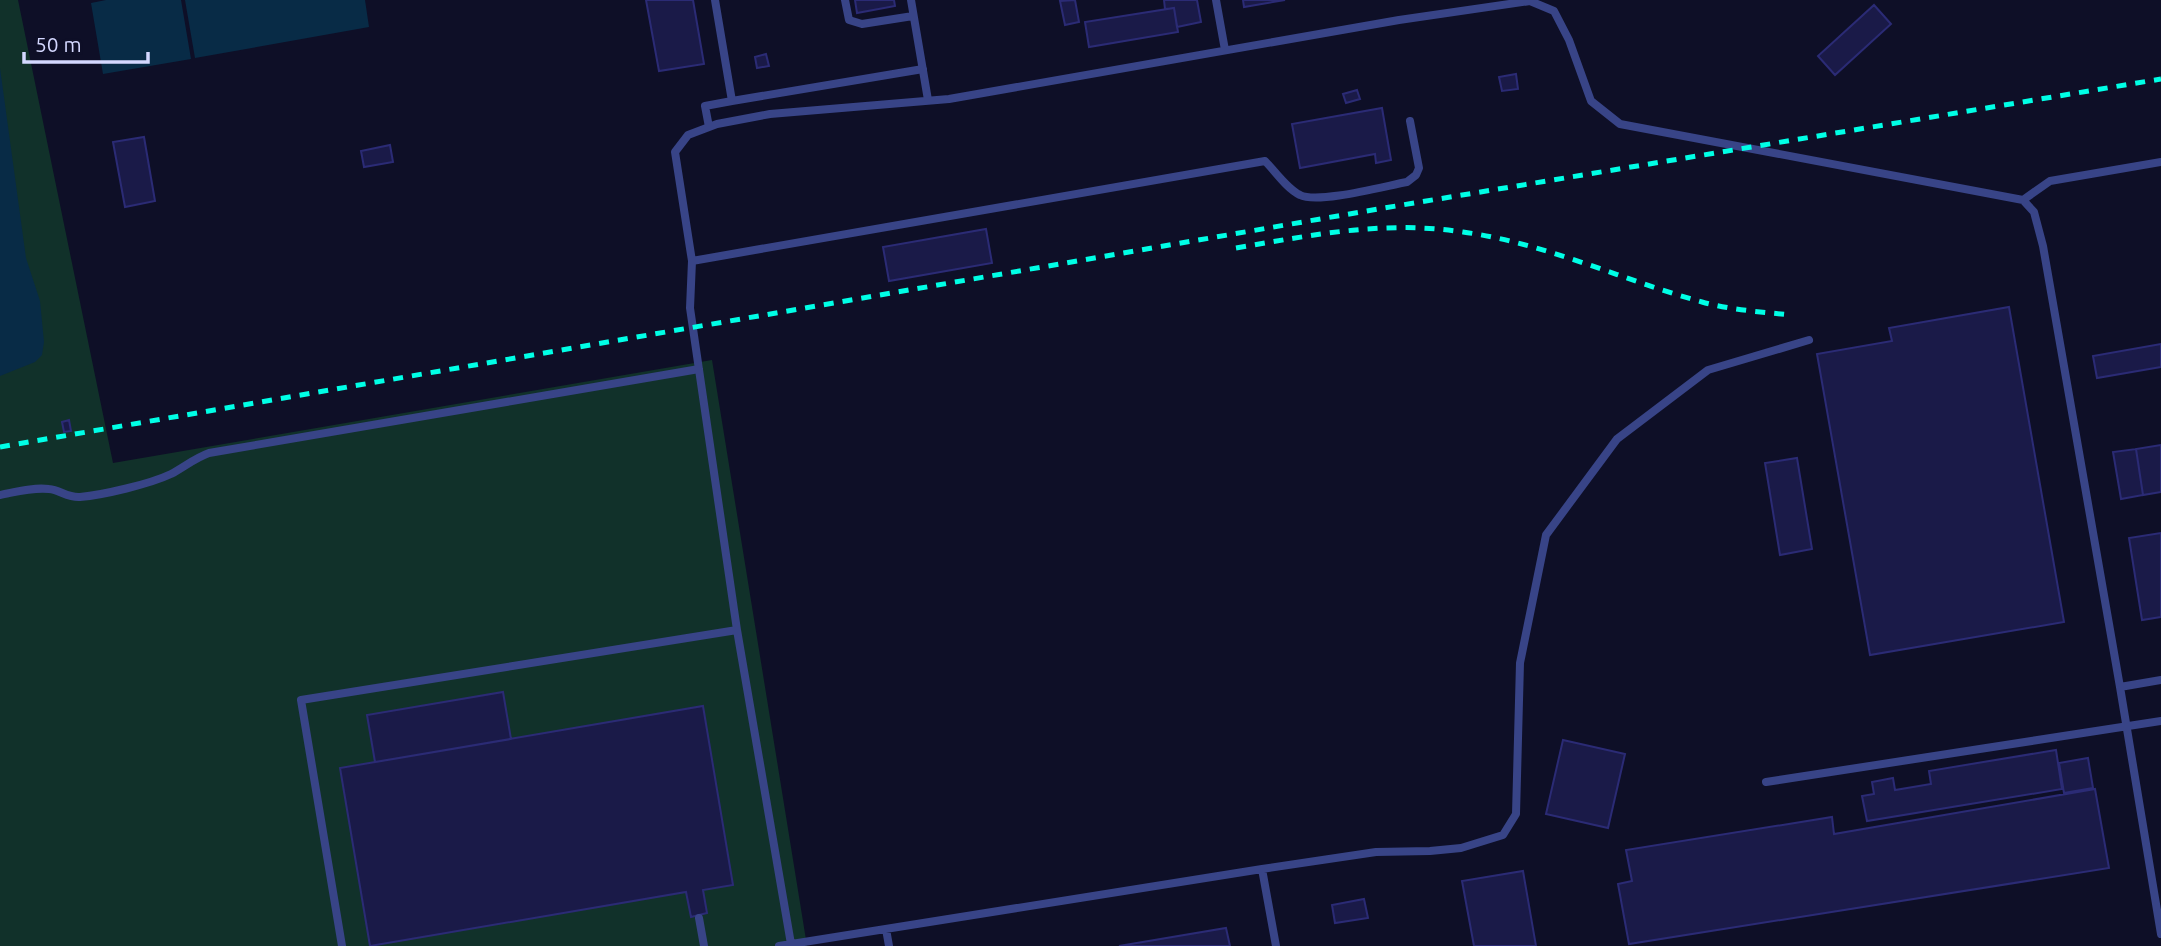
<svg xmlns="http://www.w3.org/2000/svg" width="2161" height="946" viewBox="0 0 2161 946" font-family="Ubuntu,sans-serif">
<rect width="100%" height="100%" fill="#0e0f27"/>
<path fill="#11312a" d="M 0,0 L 18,0 L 113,463 L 712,360 L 807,946 L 0,946 Z"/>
<path fill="#082b46" d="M 106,0 L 181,0 L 191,59 L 103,74 L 91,3 Z
M 185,0 L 365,0 L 369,27 L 195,58 Z
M 0,68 L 26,258 L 40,301 L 44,342 L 42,355 L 35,362 L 0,376 Z"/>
<path fill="#1a1a48" stroke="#2b2b75" stroke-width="2" d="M 646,0 L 693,0 L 704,64 L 659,71 Z
M 855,0 L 894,0 L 895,6 L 857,13 Z
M 1075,0 L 1079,22 L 1065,25 L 1060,1 Z
M 1164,0 L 1197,0 L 1201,22 L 1177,27 L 1174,8 L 1165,9 Z
M 1243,0 L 1285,0 L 1244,7 Z
M 1874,5 L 1891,24 L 1835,75 L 1818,56 Z
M 1174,8 L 1178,32 L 1089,47 L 1085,22 Z
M 766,54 L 769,66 L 757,68 L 755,57 Z
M 1516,74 L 1518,89 L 1502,91 L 1499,77 Z
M 1357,90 L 1360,99 L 1346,103 L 1343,94 Z
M 1382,108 L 1391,160 L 1376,163 L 1375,154 L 1300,168 L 1292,124 Z
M 144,137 L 155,201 L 125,207 L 113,142 Z
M 390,145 L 393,162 L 364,167 L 361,151 Z
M 986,229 L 992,263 L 889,281 L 883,247 Z
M 2009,307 L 2064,622 L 1870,655 L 1817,354 L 1892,341 L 1889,328 Z
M 2161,344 L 2161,367 L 2097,378 L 2093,356 Z
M 69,420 L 71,431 L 64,432 L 62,422 Z
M 2161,445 L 2161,492 L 2143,495 L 2136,449 Z
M 2136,449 L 2143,495 L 2121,499 L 2113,452 Z
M 1797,458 L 1812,549 L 1780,555 L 1765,463 Z
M 2161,533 L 2161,617 L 2142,620 L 2129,538 Z
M 503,692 L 511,739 L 375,762 L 367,715 Z
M 703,706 L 733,885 L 703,890 L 707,913 L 691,917 L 686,892 L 370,946 L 340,768 Z
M 1563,740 L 1625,754 L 1608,828 L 1546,814 Z
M 2056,750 L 2062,789 L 1867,821 L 1862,796 L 1874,794 L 1872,782 L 1893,778 L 1895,790 L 1931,784 L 1929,771 Z
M 2088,758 L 2093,788 L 2064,793 L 2059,763 Z
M 2095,789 L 2109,868 L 1629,944 L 1618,884 L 1632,881 L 1626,850 L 1832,817 L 1834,834 Z
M 1523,871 L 1536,946 L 1474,946 L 1462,881 Z
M 1364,899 L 1368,918 L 1335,923 L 1332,905 Z
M 1226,928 L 1230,946 L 1119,946 Z"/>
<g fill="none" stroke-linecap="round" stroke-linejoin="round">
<path stroke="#384487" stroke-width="8" d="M 715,0 L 732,101 L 923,69
M 845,0 L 849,20 L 862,24 L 913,16
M 911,0 L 928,100
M 1216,0 L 1225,50
M 709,127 L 705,106 L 732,101
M 2023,200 L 2050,181 L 2161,162
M 692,261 L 1265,161 C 1275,171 1287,189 1300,195 C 1318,204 1385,186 1407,182 L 1416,175 L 1419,168 L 1410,121
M 0,495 C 16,492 33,487 49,489 C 60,490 68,498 80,497 C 103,495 150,484 171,474 C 184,467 195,458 209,453 L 699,369
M 2161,680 L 2120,687 L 2161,934
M 1766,782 L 2161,721
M 1262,869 L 1376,852 L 1430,851 L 1461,848 L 1503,835 L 1516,814 L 1520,663 L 1546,535 L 1617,439 L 1708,370 L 1809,340
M 699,918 L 704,946
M 886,929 L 889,946
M 791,944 L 737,630 L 690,308 L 692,261 L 675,152 L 688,135 L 717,124 L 770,114 L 949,99 L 1399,20 L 1530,1 L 1554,11 L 1569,40 L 1591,101 L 1620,124 L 2023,200 L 2034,212 L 2043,246 L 2120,687
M 342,946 L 301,700 L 737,630
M 779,946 L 1262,869 L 1276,946"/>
<path stroke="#00ffe6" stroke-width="5" stroke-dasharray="10 9" stroke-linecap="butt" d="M 1236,248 C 1313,235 1384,220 1463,232 C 1545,243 1622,280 1702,302 C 1731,310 1762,312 1791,315
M 0,447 L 1378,209 L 2161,79"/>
</g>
<path d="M24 52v10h124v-10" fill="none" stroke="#d4d8ff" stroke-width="3.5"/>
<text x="35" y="52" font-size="21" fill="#d4d8ff" stroke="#0e0f27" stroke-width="5" paint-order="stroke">50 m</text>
</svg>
